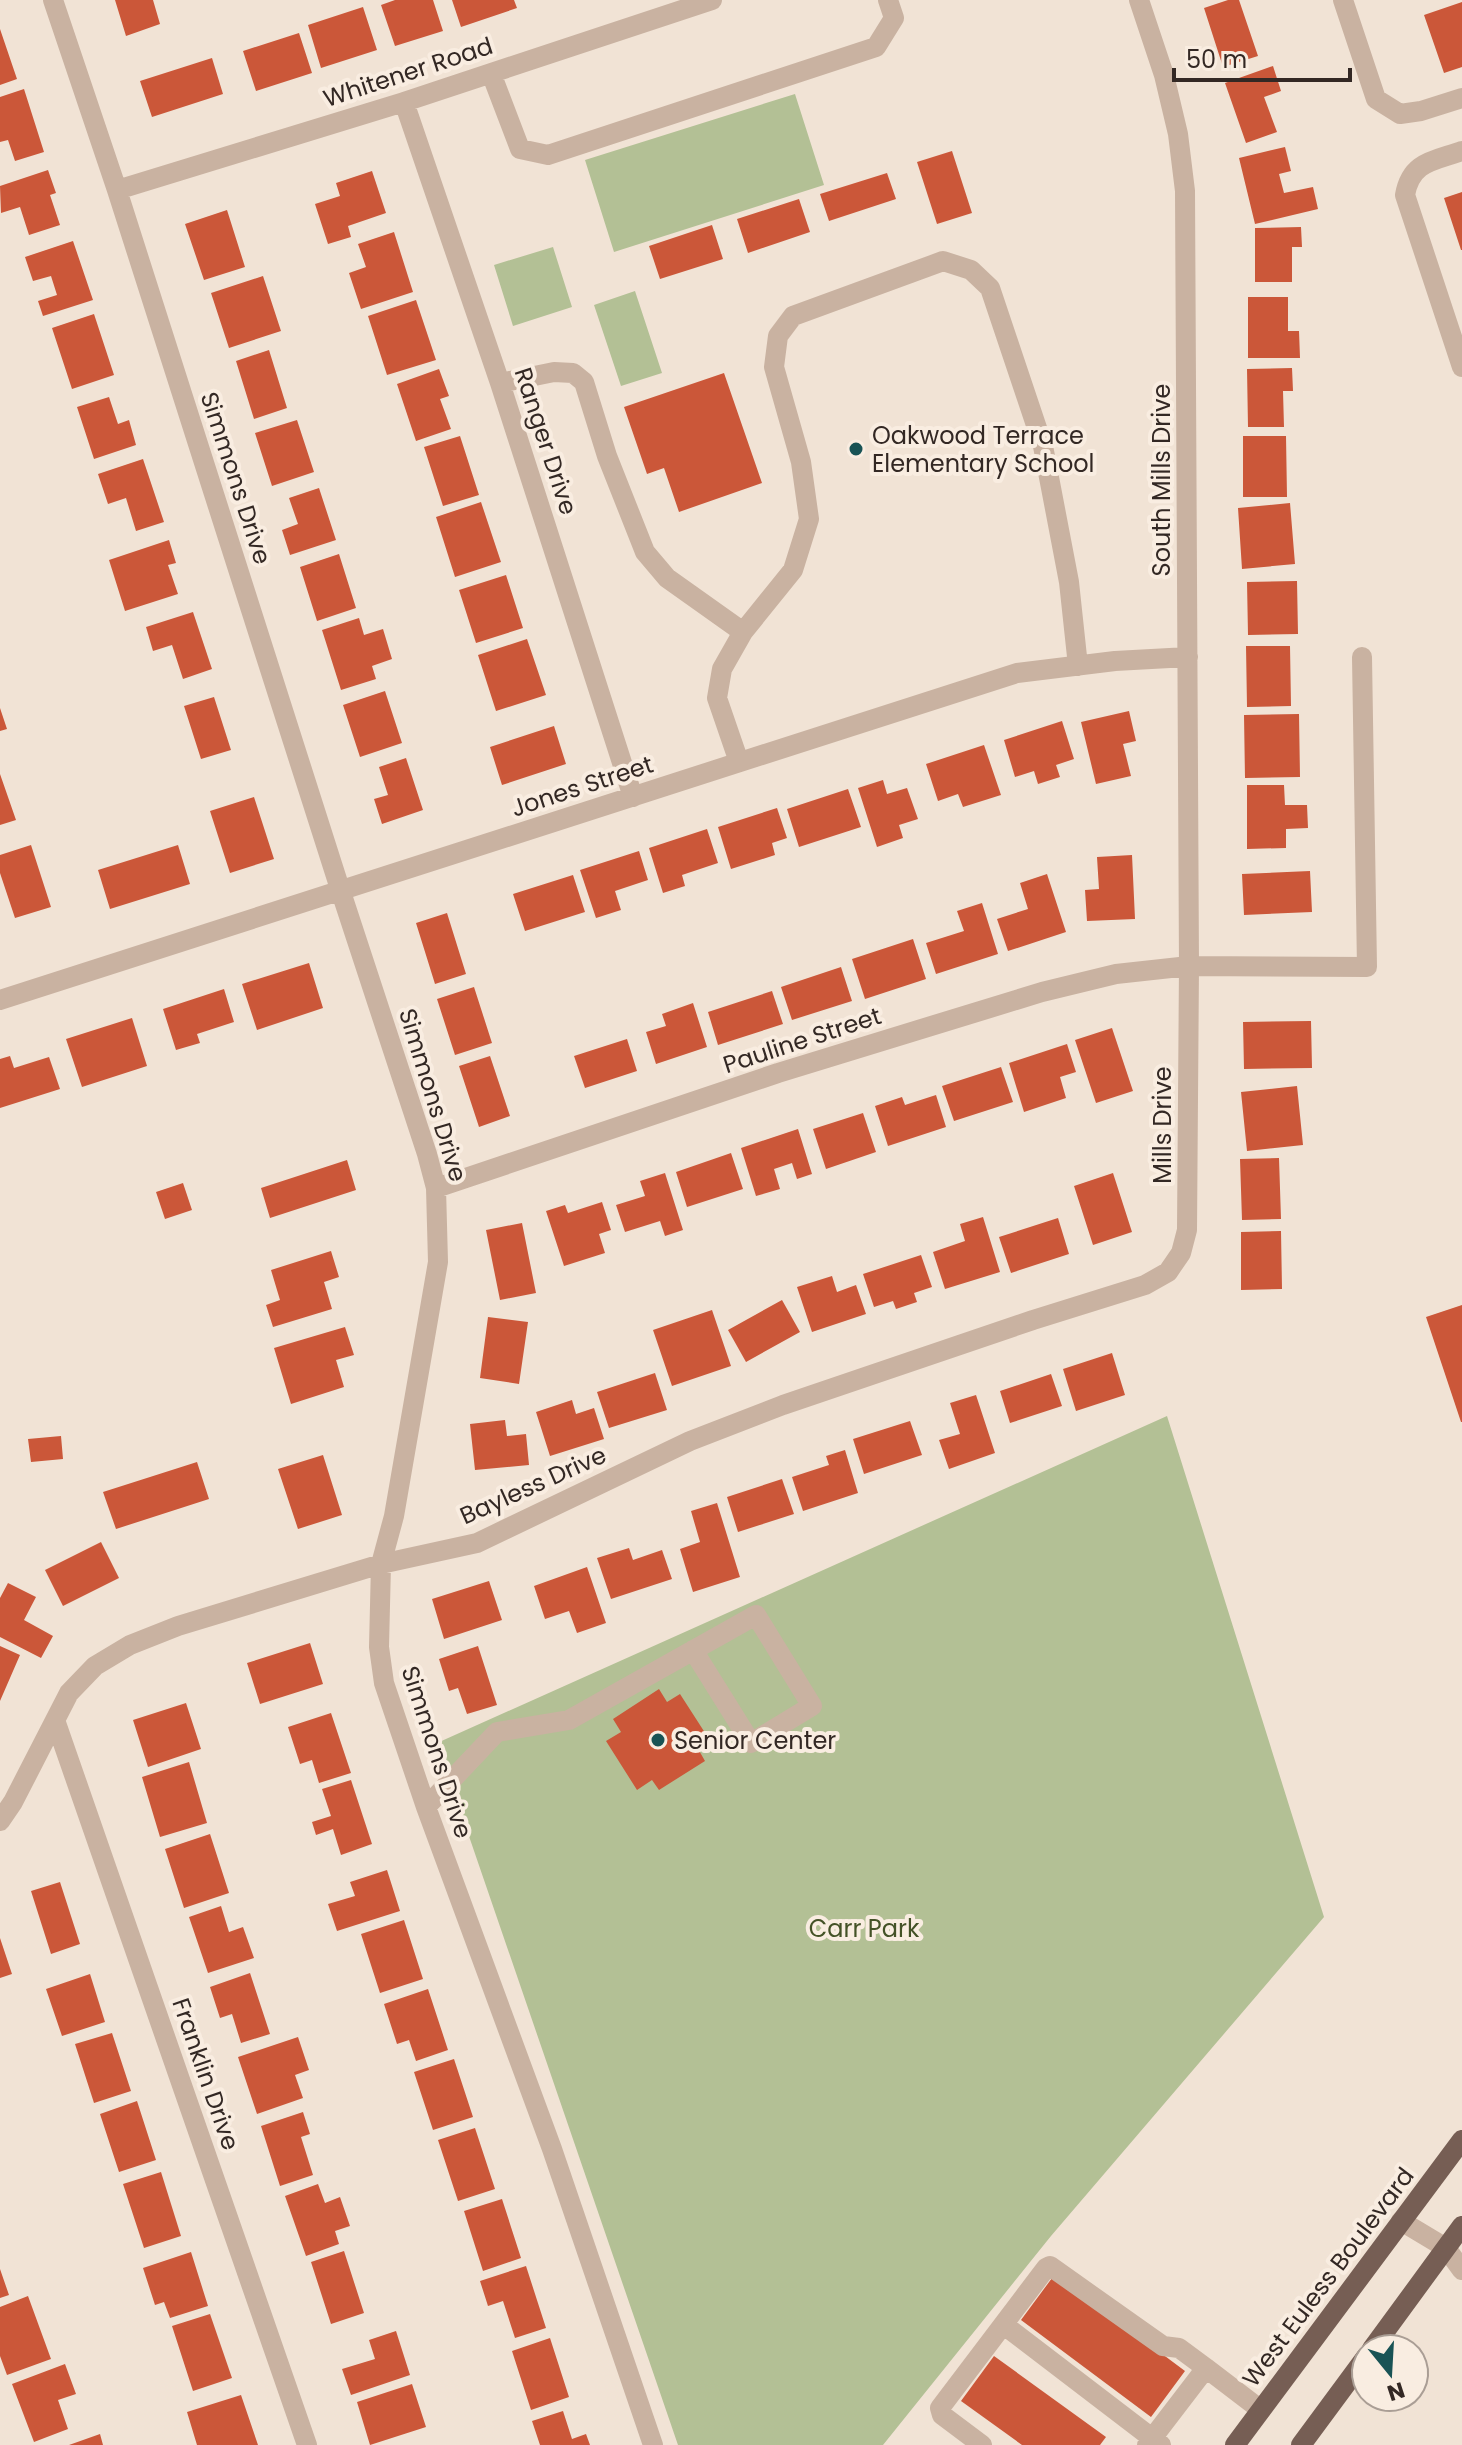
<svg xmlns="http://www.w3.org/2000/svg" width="1462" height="2445" viewBox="0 0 1462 2445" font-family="Poppins,sans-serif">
<rect width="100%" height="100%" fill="#f1e3d5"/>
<path fill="#b3c095" d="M 795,94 L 824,185 L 614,252 L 585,160 Z
M 553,247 L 572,307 L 513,326 L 494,265 Z
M 635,291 L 662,373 L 621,386 L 594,305 Z
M 1167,1416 L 1324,1917 L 1051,2236 L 883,2445 L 678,2445 L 437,1743 Z"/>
<path fill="#cb5739" d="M 115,0 L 153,0 L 160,24 L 126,36 Z
M 395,0 L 433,0 L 443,31 L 395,46 L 381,5 Z
M 452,0 L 514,0 L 517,8 L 461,27 Z
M 1228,0 L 1239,0 L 1258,56 L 1223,67 L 1204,8 Z
M 1462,2 L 1462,67 L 1444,73 L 1424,15 Z
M 363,7 L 377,50 L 321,68 L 308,25 Z
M 0,29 L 17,79 L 0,85 Z
M 299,33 L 312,73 L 256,91 L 243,51 Z
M 212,58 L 223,94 L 152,117 L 140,81 Z
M 1273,66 L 1281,91 L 1264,97 L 1277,132 L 1246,143 L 1225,83 Z
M 24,89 L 44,152 L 15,161 L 8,140 L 0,142 L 0,97 Z
M 1285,147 L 1291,171 L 1279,174 L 1284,193 L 1313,187 L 1318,209 L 1255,224 L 1239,158 Z
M 952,151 L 972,213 L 937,224 L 917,162 Z
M 48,170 L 56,193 L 50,195 L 60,225 L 29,235 L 20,207 L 1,213 L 0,186 Z
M 372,171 L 386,213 L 348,226 L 351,237 L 328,244 L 315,204 L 340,196 L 336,183 Z
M 887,173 L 896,199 L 829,221 L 820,194 Z
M 1462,192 L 1462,250 L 1461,250 L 1444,198 Z
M 799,199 L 810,232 L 748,253 L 737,219 Z
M 227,210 L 245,267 L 204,280 L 185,224 Z
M 712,225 L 723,259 L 660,279 L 649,246 Z
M 1301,227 L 1302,247 L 1292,247 L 1292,282 L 1255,282 L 1255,228 Z
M 394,232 L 413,292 L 361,309 L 349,273 L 366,267 L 358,244 Z
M 73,241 L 93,300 L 43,316 L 38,301 L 57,295 L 51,276 L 33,281 L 25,257 Z
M 263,276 L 281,331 L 229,348 L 211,293 Z
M 1248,297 L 1288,297 L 1288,331 L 1299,331 L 1300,358 L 1248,358 Z
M 416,300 L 436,360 L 387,375 L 368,316 Z
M 94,314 L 114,375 L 72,389 L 52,328 Z
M 269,350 L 287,408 L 254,419 L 236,361 Z
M 1292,368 L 1293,391 L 1283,391 L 1284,427 L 1248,427 L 1247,369 Z
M 439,369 L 449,396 L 440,399 L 451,429 L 416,441 L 397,384 Z
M 724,373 L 762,483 L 679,512 L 664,468 L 647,474 L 624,407 Z
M 109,397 L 118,424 L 129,420 L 136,445 L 94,459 L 77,407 Z
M 297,420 L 314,472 L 272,486 L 255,433 Z
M 460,436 L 479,495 L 443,506 L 424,447 Z
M 1243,436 L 1286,436 L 1287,497 L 1243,497 Z
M 143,459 L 164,522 L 136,531 L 126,498 L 108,504 L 98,474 Z
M 319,488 L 336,540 L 290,555 L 282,530 L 298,524 L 289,498 Z
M 481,502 L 501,562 L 455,577 L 436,517 Z
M 1290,503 L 1295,564 L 1242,569 L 1238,508 Z
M 169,540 L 176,563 L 168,565 L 178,594 L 125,611 L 109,560 Z
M 339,554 L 356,608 L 317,621 L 300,567 Z
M 506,575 L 523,628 L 476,643 L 459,590 Z
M 1297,581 L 1298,634 L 1248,635 L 1247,582 Z
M 193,612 L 212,669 L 183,679 L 172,645 L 153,651 L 146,627 Z
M 359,618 L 364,635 L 383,629 L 392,659 L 372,666 L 376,679 L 341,690 L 322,630 Z
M 527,639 L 546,695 L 496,711 L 478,655 Z
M 1246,646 L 1290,646 L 1291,706 L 1247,707 Z
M 385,691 L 402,743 L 360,757 L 343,705 Z
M 214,697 L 231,750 L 201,759 L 184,706 Z
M 0,708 L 7,729 L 0,731 Z
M 1129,711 L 1136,741 L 1123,744 L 1131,776 L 1096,784 L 1081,722 Z
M 1299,714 L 1300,777 L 1245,778 L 1244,715 Z
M 1062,721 L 1074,759 L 1056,765 L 1060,777 L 1038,784 L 1034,771 L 1015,777 L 1004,740 Z
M 554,726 L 566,764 L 502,785 L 490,747 Z
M 984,745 L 1001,795 L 963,807 L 958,794 L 938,801 L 926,764 Z
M 406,758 L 423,810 L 382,824 L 374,799 L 388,795 L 379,767 Z
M 0,774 L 16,820 L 0,825 Z
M 883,780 L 887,794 L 907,788 L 918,819 L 899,825 L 903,838 L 877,847 L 858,788 Z
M 1247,785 L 1284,785 L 1285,805 L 1307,805 L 1308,828 L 1286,829 L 1286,848 L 1247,849 Z
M 848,789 L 861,827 L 799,847 L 787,809 Z
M 254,797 L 274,859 L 230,873 L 210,811 Z
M 777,808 L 787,838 L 772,843 L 775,855 L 731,869 L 718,827 Z
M 707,829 L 718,863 L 682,875 L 685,886 L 663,893 L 649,848 Z
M 31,845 L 51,907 L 15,918 L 0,873 L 0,855 Z
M 178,845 L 190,884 L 110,909 L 98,870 Z
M 639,851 L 648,880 L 615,891 L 621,910 L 596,918 L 580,870 Z
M 1132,855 L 1135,919 L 1087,921 L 1085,890 L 1099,889 L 1097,857 Z
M 1310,871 L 1312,912 L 1244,915 L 1242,874 Z
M 1047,874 L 1066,932 L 1008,951 L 997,919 L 1028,909 L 1020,883 Z
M 573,875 L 585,912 L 525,931 L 513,894 Z
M 982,903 L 998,954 L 936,974 L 926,943 L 964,931 L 957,911 Z
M 447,913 L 466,974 L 435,984 L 416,923 Z
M 913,939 L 926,979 L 865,999 L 852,959 Z
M 309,963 L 323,1008 L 257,1030 L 242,984 Z
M 841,967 L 852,1001 L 792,1020 L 781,987 Z
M 474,987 L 492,1043 L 455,1055 L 437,999 Z
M 224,989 L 234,1022 L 197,1034 L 200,1043 L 176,1050 L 163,1009 Z
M 772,991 L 783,1024 L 718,1045 L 708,1012 Z
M 693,1003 L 707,1047 L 656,1064 L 646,1032 L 666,1026 L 662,1014 Z
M 132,1018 L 147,1066 L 82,1087 L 66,1039 Z
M 1311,1021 L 1312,1068 L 1244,1069 L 1243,1022 Z
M 1112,1028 L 1133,1091 L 1096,1103 L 1075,1040 Z
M 627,1039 L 637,1071 L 585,1088 L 574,1056 Z
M 1067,1044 L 1076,1072 L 1060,1077 L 1066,1098 L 1024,1112 L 1009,1063 Z
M 10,1056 L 14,1068 L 49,1057 L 60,1089 L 0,1108 L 0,1059 Z
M 490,1056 L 510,1116 L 479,1127 L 459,1066 Z
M 1001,1067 L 1013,1102 L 954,1121 L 942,1086 Z
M 1297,1086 L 1303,1145 L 1247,1151 L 1241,1092 Z
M 936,1095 L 946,1127 L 888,1146 L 875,1106 L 902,1097 L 905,1105 Z
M 863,1113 L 876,1152 L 826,1169 L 813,1129 Z
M 798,1129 L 812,1174 L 797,1179 L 792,1163 L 774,1169 L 780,1189 L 756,1196 L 741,1148 Z
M 731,1153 L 743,1189 L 687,1207 L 676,1172 Z
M 1279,1158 L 1281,1219 L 1242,1220 L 1240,1159 Z
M 347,1160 L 356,1190 L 270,1218 L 261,1188 Z
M 665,1173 L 683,1230 L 665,1236 L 660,1221 L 625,1232 L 616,1205 L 645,1196 L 640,1181 Z
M 1113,1173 L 1132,1232 L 1093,1245 L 1074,1186 Z
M 183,1183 L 192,1210 L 165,1219 L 156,1192 Z
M 602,1202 L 611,1230 L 599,1234 L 605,1253 L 564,1266 L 546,1211 L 565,1205 L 568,1213 Z
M 983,1217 L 1000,1272 L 945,1289 L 933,1252 L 965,1241 L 960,1224 Z
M 1058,1218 L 1069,1254 L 1011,1273 L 999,1237 Z
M 522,1223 L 536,1293 L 500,1300 L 486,1230 Z
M 1281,1231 L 1282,1289 L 1241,1290 L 1241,1232 Z
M 331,1251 L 339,1277 L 324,1282 L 332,1309 L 273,1327 L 266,1305 L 280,1300 L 271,1270 Z
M 921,1255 L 932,1287 L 914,1293 L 917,1302 L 896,1309 L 893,1301 L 874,1307 L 863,1274 Z
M 832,1276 L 837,1292 L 856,1285 L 866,1314 L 812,1332 L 797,1287 Z
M 782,1300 L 800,1332 L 746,1362 L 728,1330 Z
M 1462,1305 L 1462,1422 L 1461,1422 L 1426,1317 Z
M 712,1310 L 731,1366 L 672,1386 L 653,1330 Z
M 488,1317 L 528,1322 L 519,1384 L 480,1378 Z
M 345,1327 L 354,1355 L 336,1360 L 344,1387 L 291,1404 L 274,1348 Z
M 1112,1353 L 1125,1395 L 1076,1411 L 1063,1369 Z
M 655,1373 L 667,1410 L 609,1428 L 597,1392 Z
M 1051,1374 L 1062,1406 L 1010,1423 L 1000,1391 Z
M 976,1395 L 995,1453 L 949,1469 L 939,1440 L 960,1434 L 950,1403 Z
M 572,1400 L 576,1414 L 594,1408 L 604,1439 L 550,1456 L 536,1412 Z
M 505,1420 L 507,1436 L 526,1434 L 529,1465 L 475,1470 L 470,1424 Z
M 910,1421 L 922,1455 L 864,1474 L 853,1439 Z
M 61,1436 L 63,1459 L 31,1462 L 28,1439 Z
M 845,1450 L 858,1493 L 803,1511 L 792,1477 L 829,1465 L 826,1456 Z
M 323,1455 L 342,1515 L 298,1529 L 278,1469 Z
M 197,1462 L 209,1499 L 116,1529 L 103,1492 Z
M 782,1479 L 794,1514 L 738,1532 L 727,1497 Z
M 717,1503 L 740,1577 L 693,1592 L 680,1549 L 700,1542 L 691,1511 Z
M 101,1542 L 119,1578 L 63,1606 L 45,1570 Z
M 629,1548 L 633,1560 L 662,1550 L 672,1579 L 611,1599 L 597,1558 Z
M 587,1567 L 606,1623 L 577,1633 L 569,1611 L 545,1619 L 534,1586 Z
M 489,1581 L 502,1620 L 444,1639 L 432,1599 Z
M 8,1583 L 36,1597 L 24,1620 L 53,1636 L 41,1658 L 0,1637 L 0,1598 Z
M 310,1643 L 323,1684 L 260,1704 L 247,1663 Z
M 0,1646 L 20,1655 L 0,1701 Z
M 478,1646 L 497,1705 L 467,1714 L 458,1688 L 449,1691 L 439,1659 Z
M 659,1689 L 667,1702 L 680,1694 L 709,1739 L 697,1747 L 705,1761 L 659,1790 L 652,1780 L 637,1790 L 606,1741 L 621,1732 L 613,1719 Z
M 186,1703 L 201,1749 L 148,1767 L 133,1720 Z
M 331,1713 L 351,1773 L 319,1783 L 312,1760 L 300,1764 L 288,1727 Z
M 189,1762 L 207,1823 L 160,1837 L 142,1777 Z
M 351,1780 L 372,1844 L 341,1855 L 333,1829 L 316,1835 L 312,1822 L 331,1816 L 322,1789 Z
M 210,1834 L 229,1893 L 184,1908 L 165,1849 Z
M 387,1870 L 400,1911 L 337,1931 L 328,1904 L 355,1896 L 350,1882 Z
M 60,1882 L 80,1944 L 51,1954 L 31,1891 Z
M 221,1906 L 229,1932 L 243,1927 L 254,1958 L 208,1973 L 189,1917 Z
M 404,1920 L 423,1979 L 380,1993 L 361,1934 Z
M 0,1938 L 12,1974 L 0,1978 Z
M 250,1973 L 270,2034 L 241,2043 L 232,2014 L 220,2018 L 210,1987 Z
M 90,1974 L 105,2022 L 62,2036 L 46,1989 Z
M 428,1989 L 448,2050 L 416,2061 L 409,2040 L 397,2044 L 384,2004 Z
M 112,2033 L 131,2091 L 94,2103 L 75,2044 Z
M 298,2037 L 309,2070 L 295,2075 L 303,2098 L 257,2114 L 238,2057 Z
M 454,2059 L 473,2117 L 433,2130 L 414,2072 Z
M 137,2101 L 156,2160 L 119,2172 L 100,2114 Z
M 303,2112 L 310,2134 L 301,2137 L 313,2175 L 280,2186 L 261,2126 Z
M 475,2128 L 495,2189 L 458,2201 L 438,2140 Z
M 161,2172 L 181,2236 L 144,2248 L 123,2184 Z
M 318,2184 L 325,2203 L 340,2197 L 350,2226 L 335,2231 L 339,2244 L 306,2256 L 285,2196 Z
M 502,2199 L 521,2258 L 483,2271 L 464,2211 Z
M 344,2251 L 364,2313 L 331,2324 L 311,2262 Z
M 191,2252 L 208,2306 L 170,2318 L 164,2302 L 155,2305 L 143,2268 Z
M 526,2266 L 546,2328 L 515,2338 L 503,2301 L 488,2306 L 480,2281 Z
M 0,2269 L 9,2295 L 0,2298 Z
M 1055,2274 L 1185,2371 L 1151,2417 L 1021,2320 Z
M 28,2296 L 51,2359 L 7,2375 L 0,2356 L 0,2307 Z
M 210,2314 L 232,2378 L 193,2391 L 172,2326 Z
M 396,2331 L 410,2375 L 351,2395 L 342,2369 L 375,2359 L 369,2340 Z
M 550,2338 L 569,2397 L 531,2410 L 512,2351 Z
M 994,2356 L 1106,2437 L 1100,2445 L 1022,2445 L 961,2401 Z
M 65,2364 L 76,2394 L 58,2400 L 68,2429 L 34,2442 L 12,2384 Z
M 412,2384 L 426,2427 L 370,2445 L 357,2402 Z
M 241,2395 L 258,2445 L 197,2445 L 187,2412 Z
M 563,2411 L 572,2439 L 586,2434 L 590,2445 L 540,2445 L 532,2421 Z
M 100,2434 L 103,2445 L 69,2445 Z"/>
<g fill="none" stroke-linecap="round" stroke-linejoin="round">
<path stroke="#c9b2a1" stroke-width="20" d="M 53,0 L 117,190 L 341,892 L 427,1154 L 436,1188 L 438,1262 L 394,1516 L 381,1564 L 379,1647 L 384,1683 L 426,1807 L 552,2149 L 653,2445
M 1343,0 L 1376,99 L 1400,114 L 1421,111 L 1462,98
M 491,73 L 520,149 L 548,155 L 876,47 L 894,18 L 888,0
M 404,102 L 500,383 L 633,797
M 1462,151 C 1434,161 1411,161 1405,195 L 1462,367
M 117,190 L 404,102 L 712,0
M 500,383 L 554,372 L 573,373 L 584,382 L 607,456 L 645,552 L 667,578 L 743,632
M 739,762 L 717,698 L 722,669 L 743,632 L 793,570 L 809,519 L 801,462 L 774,367 L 778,336 L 793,316 L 943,261 L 971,270 L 990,288 L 1043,446 L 1069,582 L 1078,666
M 0,1000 L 1017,673 L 1115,661 L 1188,657
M 436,1188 L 778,1073 L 1042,992 L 1116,974 L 1189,966 L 1367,967 L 1362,657
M 55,1720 L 307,2445
M 426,1807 L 497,1732 L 569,1720 L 756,1615 L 812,1706 L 751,1743 L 693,1650
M 0,1821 L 13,1802 L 69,1693 L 95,1666 L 130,1645 L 178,1626 L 381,1564 L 477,1543 L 690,1441 L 783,1405 L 1033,1320 L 1145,1285 L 1168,1272 L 1181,1253 L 1187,1230 L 1189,966 L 1185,191 L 1178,134 L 1164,75 L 1139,0
M 1401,2221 L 1446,2248 L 1462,2270
M 1004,2325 L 1161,2445
M 982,2445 L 942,2415 L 940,2408 L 1046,2268 L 1050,2266 L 1163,2346 L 1179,2348 L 1206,2368
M 1147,2445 L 1206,2368 L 1261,2410"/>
<path stroke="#765e54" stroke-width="20" d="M 1372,2349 L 1462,2226
M 1235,2445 L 1462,2140
M 1301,2445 L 1366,2357"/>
</g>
<g fill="#195355" stroke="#f9ede1" stroke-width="3">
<circle cx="856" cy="449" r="8"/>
<circle cx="658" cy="1740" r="8"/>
</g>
<g text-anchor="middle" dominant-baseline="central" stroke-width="8" stroke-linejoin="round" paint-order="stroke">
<g font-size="24" fill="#332824" stroke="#f9ede1">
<text transform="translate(408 72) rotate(-18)">Whitener Road</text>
<text transform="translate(546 441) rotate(72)">Ranger Drive</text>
<text transform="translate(236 478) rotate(72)">Simmons Drive</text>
<text transform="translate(1161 480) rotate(-90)">South Mills Drive</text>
<text transform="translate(582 786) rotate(-18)">Jones Street</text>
<text transform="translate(802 1040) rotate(-18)">Pauline Street</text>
<text transform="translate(433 1095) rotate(73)">Simmons Drive</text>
<text transform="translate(1162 1125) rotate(-90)">Mills Drive</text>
<text transform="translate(533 1485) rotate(-24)">Bayless Drive</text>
<text transform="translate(437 1752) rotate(72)">Simmons Drive</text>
<text transform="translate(206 2074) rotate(71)">Franklin Drive</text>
<text transform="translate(1328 2277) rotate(-53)">West Euless Boulevard</text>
</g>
<g font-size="24" fill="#332824" stroke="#f9ede1" text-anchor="start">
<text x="872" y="435">Oakwood Terrace<tspan x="872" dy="28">Elementary School</tspan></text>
<text x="674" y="1740">Senior Center</text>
</g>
<g font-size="24" fill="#445227" stroke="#f9ede1">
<text x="864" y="1928">Carr Park</text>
</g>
</g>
<g transform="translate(1390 2373) rotate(162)"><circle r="38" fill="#f9ede1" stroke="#aa9e95" stroke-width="2"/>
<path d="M0-6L14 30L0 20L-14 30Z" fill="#195355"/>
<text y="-12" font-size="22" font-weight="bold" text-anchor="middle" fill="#332824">N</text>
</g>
<path d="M1174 68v12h176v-12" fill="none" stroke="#332824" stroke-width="4"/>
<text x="1186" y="68" font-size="24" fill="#332824" stroke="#f9ede1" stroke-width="6" paint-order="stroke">50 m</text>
</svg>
